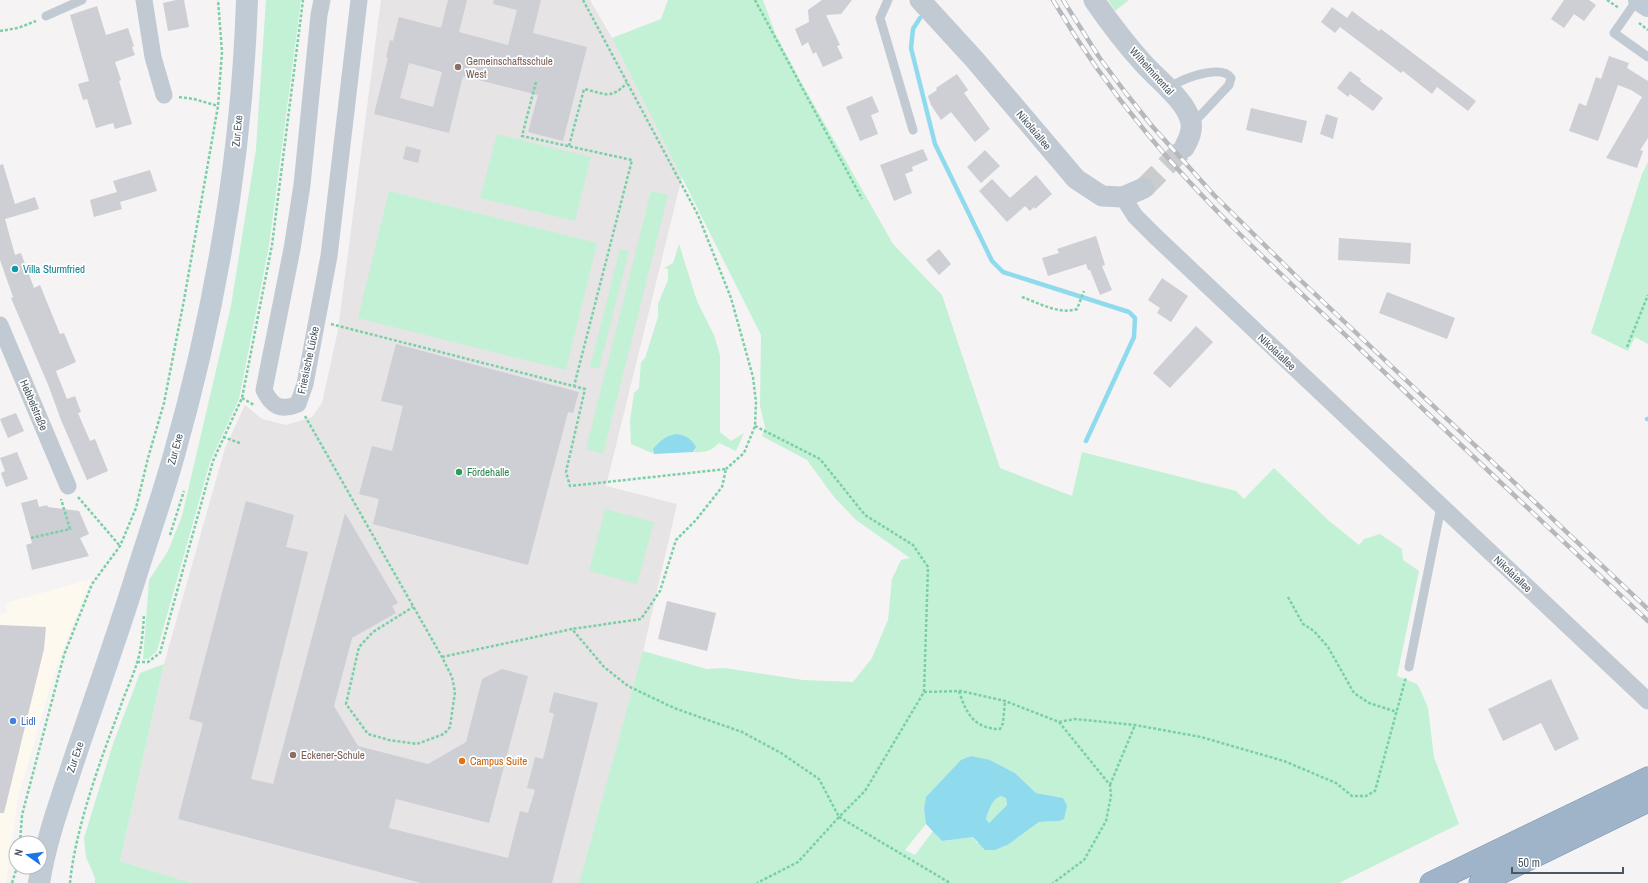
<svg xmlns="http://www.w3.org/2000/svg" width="1648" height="883" viewBox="0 0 1648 883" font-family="'Archivo Narrow',sans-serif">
<rect width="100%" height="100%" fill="#f5f3f3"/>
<path fill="#fdf9ef" d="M 91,579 L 56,668 L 18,798 L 6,883 L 0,883 L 0,615 L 7,613 L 6,603 Z"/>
<path fill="#e6e4e5" d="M 381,0 L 590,0 L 612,38 L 682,177 L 606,486 L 677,504 L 642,656 L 579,883 L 192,883 L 120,861 L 164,664 L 225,448 L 245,405 L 262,419 L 286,425 L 312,417 L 322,403 L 338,330 Z"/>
<path fill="#c3f1d5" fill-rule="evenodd" d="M 266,0 L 301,0 L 269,246 L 239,399 L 210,462 L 157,651 L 148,659 L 143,659 L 149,580 L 168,551 L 182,516 L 231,306 L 256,149 Z
M 668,0 L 763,0 L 775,33 L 801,82 L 893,244 L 942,295 L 1000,468 L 1072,496 L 1082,452 L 1236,491 L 1244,499 L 1274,468 L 1328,520 L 1359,545 L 1364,539 L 1380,534 L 1402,549 L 1403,560 L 1419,571 L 1397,676 L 1417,684 L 1420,689 L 1428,708 L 1434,757 L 1459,824 L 1339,883 L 579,883 L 643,651 L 707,669 L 724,668 L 803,680 L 853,682 L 872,658 L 888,620 L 892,579 L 901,560 L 910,558 L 856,520 L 834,497 L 807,460 L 762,436 L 765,427 L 760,406 L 761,335 L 612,38 L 661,19 ZM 990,760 L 1015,773 L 1036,793 L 1063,798 L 1059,821 L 1039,822 L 1009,844 L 977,843 L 973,837 C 965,836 952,841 942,841 L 933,831 L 915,855 L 905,850 L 926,824 L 924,809 Z
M 1108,0 L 1129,0 L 1115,11 Z
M 497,134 L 591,157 L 575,221 L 480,198 Z
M 1648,162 L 1648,344 L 1635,337 L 1628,351 L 1591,333 L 1642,174 Z
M 389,191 L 597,243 L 566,370 L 358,318 Z
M 651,191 L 668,195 L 603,454 L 586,449 Z
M 679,244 L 697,301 L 714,335 L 720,355 L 720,432 L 731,441 L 744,433 L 736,451 L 719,443 C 711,451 705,453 693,452 L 696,450 L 652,452 L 654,454 L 631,444 L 630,421 L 634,393 L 639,388 L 641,362 L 645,358 L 658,317 L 658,304 L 668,280 L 668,269 L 664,268 L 673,263 Z
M 620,249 L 629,251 L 599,369 L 590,367 Z
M 605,509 L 654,522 L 637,584 L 589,571 Z
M 164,664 L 120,861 L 192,883 L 95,883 L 95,878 L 86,857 L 84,838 L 113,744 L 140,673 Z
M 1001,796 L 1006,798 L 1007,805 L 989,823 L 986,819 C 989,811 992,799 1001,796 Z"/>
<path fill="#90daee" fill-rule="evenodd" d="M 676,434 C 685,435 691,438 696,447 L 693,452 L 654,454 L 653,449 C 660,441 665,436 676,434 Z
M 971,756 L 990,760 L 1015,773 L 1036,793 L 1063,798 L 1067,806 L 1064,819 L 1059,821 L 1039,822 L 1009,844 L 995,850 L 985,850 L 973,837 L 942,841 L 926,824 L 924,809 L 926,797 L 961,760 ZM 1001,796 L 1006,798 L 1007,805 L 989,823 L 986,819 C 989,810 992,799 1001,796 Z"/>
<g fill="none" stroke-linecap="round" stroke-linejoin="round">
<path stroke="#90daee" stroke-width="4.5" d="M 920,18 L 913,29 L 911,48 L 935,144 L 992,261 L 1003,272 L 1129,312 L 1135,318 L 1134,337 L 1086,441
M 1647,419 L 1648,419"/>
</g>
<path fill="#cdcfd5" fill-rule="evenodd" d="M 176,0 L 184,0 L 189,27 L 168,31 L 163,3 Z
M 448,0 L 467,0 L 459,32 L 508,45 L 517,10 L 493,4 L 494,0 L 541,0 L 533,33 L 587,47 L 563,141 L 528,132 L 538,95 L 463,76 L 449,133 L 374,114 L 388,58 L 386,58 L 390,40 L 393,41 L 399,17 L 441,28 ZM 409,63 L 442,72 L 433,107 L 400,98 Z
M 822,0 L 852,0 L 841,14 L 826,15 L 840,45 L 837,46 L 843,58 L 823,67 L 816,52 L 813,54 L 808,42 L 802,46 L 795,29 L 809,22 L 808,10 Z
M 1564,0 L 1589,0 L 1596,5 L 1584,21 L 1574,14 L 1564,28 L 1551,19 Z
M 97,6 L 106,35 L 128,28 L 134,46 L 132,47 L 135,55 L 115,62 L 121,80 L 119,81 L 132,124 L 115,129 L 113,123 L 96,128 L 87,99 L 83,100 L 78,84 L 89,81 L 70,15 Z
M 1332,7 L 1347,18 L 1352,11 L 1379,31 L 1381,29 L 1476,101 L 1468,111 L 1437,87 L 1432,94 L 1403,71 L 1401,73 L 1340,27 L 1335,33 L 1321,22 Z
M 1609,56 L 1629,63 L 1627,68 L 1648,81 L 1648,138 L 1640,150 L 1643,151 L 1637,168 L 1606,158 L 1642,97 L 1631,90 L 1618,85 L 1598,141 L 1569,131 L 1579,103 L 1586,106 L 1596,77 L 1601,79 Z
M 1350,71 L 1361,79 L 1360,81 L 1383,98 L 1373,111 L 1350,94 L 1348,97 L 1337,88 Z
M 957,74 L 968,90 L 964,93 L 990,129 L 975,142 L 951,112 L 941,120 L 931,105 L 928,96 L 937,90 L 936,88 Z
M 872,96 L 879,112 L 871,115 L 878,134 L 860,141 L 846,107 Z
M 1251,108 L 1307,121 L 1302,143 L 1246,130 Z
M 1326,114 L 1338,118 L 1333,139 L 1320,134 Z
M 406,146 L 421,150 L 418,163 L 403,159 Z
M 923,149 L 928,160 L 912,167 L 913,171 L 905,174 L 912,193 L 894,201 L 880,165 Z
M 985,150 L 1000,166 L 981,183 L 967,167 Z
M 3,164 L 15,204 L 35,197 L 39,209 L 5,219 L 15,255 L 21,253 L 34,288 L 40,285 L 60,334 L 64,333 L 76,362 L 56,371 L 57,374 L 67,399 L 75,396 L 81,412 L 78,413 L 90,441 L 95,439 L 108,471 L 87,480 L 61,420 L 49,387 L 11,298 L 13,297 L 0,260 L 0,165 Z
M 150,170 L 157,191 L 120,202 L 122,209 L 94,217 L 90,200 L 117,192 L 113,181 Z
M 1036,175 L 1052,194 L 1035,209 L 1034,207 L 1030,211 L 1025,206 L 1007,222 L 979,191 L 992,179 L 1010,198 Z
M 1096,236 L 1105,265 L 1102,266 L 1112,290 L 1100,295 L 1090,270 L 1088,270 L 1086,264 L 1048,276 L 1042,258 L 1059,253 L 1057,249 Z
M 1339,238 L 1411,243 L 1410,264 L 1338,260 Z
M 939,249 L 951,264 L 939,275 L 926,260 Z
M 1162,278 L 1188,296 L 1171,322 L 1157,313 L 1160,308 L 1148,300 Z
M 1387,292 L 1455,318 L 1447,339 L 1379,313 Z
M 1196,326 L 1213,342 L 1170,388 L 1153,373 Z
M 396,344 L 579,392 L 573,413 L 568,412 L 528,565 L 373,524 L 379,499 L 359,494 L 372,446 L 392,451 L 403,406 L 381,401 Z
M 16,413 L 24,431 L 8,438 L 0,419 Z
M 17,452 L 28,479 L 6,487 L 1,473 L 5,471 L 0,458 Z
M 37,499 L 39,507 L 47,505 L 48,507 L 79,511 L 89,534 L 80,538 L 89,556 L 32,570 L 26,545 L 32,543 L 21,503 Z
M 246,501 L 294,515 L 286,547 L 308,552 L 251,779 L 273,784 L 345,513 L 398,603 L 392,606 L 396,613 L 352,638 L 334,706 L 358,746 L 428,764 L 466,742 L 482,679 L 502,669 L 528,676 L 489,823 L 396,799 L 389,828 L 508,858 L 520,811 L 528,813 L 535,790 L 527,788 L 535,757 L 543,759 L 554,714 L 549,712 L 554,692 L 598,703 L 552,883 L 421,883 L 178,819 L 203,723 L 189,719 Z
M 667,601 L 716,613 L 707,651 L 658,639 Z
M 0,625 L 46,627 L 44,649 L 4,813 L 0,813 Z
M 1551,679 L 1579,739 L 1555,751 L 1541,723 L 1503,741 L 1488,709 Z"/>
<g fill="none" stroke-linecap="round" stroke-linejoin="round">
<path stroke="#caccce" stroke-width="21" stroke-dasharray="21 10" stroke-linecap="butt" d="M 1144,188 L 1184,148"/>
<defs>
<path id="trunk" d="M 1431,883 L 1648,778
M 1480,883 L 1648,801"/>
</defs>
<use href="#trunk" stroke="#7690ad" stroke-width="23"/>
<path stroke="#7ad0a6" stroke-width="2.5" stroke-dasharray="3 2" stroke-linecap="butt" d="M 583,0 L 698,215 L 731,298 L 753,377 L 756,402 L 755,426 L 744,453 L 726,469
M 755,0 L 862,199
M 1607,0 L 1619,8
M 1639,23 L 1648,30
M 0,31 L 18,28 L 36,21
M 536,82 L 522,136 L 632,160 L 574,386
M 179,97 L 194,99 L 218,106
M 569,146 L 584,89 C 606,94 610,100 627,83
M 1022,297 C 1039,303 1059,315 1077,309 L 1084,291
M 331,324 L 585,389 L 566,472 L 570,486 L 726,469 L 722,487 L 696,520 L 676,540 L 660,591 L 641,619 L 572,629
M 1627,347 L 1648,295
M 242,398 L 254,405
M 305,416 L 442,657 L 452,677 L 455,692 L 450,727 L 444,734 L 417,744 L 389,740 L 368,734 L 346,704 L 359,647 L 373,632 L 413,607
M 755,426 L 820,459 L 865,515 L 913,545 L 928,567 L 924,692 L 865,791 L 839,817 L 950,883
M 223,437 L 240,443
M 78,497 L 120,546
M 170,535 L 184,491
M 31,538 L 70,529 L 61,499
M 1288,597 L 1303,624 L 1314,631 L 1328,647 L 1354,693 L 1369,703 L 1397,712
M 442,657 L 572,629 L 604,667 L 628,686 L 674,708 L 742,732 L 781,753 L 819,779 L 839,817 L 798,862 L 757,883
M 137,662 L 148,662 L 160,653 L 213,461 L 242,398 L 272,245 L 303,0
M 959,691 C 966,713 974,729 1000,729 L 1003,723 L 1005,701
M 924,692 L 961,691 L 1005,701 L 1059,722 L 1110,785 L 1111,796 L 1106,821 L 1084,860 L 1053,883
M 1059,722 L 1075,719 L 1135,725 L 1201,737 L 1284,761 L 1336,783 L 1352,796 L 1366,796 L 1375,791 L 1406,677
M 1110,785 L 1135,725
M 20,843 L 22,815 L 64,655 L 92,584 L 120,546 L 136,508 L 148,458 L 164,403 L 184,300 L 218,106 L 222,52 L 218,0
M 12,883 L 17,867
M 70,883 C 75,830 100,761 119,711 C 124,695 132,679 137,663 C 142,647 143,630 144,615"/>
<path stroke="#c1cad2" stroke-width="9" d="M 888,0 L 880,18 L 913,130
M 1637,0 L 1614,33 L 1648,57
M 46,16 L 82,0
M 1169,90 C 1172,87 1176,83 1179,82 C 1191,76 1223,65 1231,78 L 1229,85 L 1199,117 L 1191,120
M 1409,667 L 1441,507"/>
<path stroke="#c1cad2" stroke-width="17" d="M 144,0 L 153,57 L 164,95
M 322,0 L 319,15 L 302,185 L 292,249 L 264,390 C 272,407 281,411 298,404 L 305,384 L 329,256 L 359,0
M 1123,197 L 1135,216 L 1155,236 L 1648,701
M 0,325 L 68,486"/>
<path stroke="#c1cad2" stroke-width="21" d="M 920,0 L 975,60 L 1076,179 L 1102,196 L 1123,197 L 1144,188
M 1094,0 C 1109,22 1125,43 1143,63 C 1157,79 1184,99 1190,119 C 1194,129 1189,139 1184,148"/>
<path stroke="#c1cbd6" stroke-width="22" d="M 1639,0 L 1648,6
M 39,883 C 46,838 63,794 77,751 C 96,695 116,639 134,582 C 147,540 162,498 174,455 C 216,307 242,154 247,0"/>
<use href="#trunk" stroke="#9fb4c9" stroke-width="22"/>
<defs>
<path id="rail" d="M 1053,0 C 1080,46 1111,90 1145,131 C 1209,209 1285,278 1358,347 C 1454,439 1551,530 1648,621
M 1063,0 L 1099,57 L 1125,92 L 1152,126 L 1214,195 L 1296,276 L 1648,609"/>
</defs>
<use href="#rail" stroke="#b5b8bd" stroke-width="4.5"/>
<use href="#rail" stroke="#fff" stroke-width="3" stroke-dasharray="9" stroke-linecap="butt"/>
</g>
<g fill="#8d6e63" stroke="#fff" stroke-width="1.5">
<circle cx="458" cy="67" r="4"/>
<circle cx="293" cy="755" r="4"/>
</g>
<circle fill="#0f9aa8" stroke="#fff" stroke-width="1.5" cx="15" cy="269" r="4"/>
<circle fill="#2e9e5b" stroke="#fff" stroke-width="1.5" cx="459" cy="472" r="4"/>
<circle fill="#3f7fe0" stroke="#fff" stroke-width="1.5" cx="13" cy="721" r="4"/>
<circle fill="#e8710a" stroke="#fff" stroke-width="1.5" cx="462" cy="761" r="4"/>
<g text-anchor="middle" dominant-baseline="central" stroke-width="3.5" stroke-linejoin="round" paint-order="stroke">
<g font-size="11" fill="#785e54" stroke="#fff" text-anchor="start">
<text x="466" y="61">Gemeinschaftsschule<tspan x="466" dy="13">West</tspan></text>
<text x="301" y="755">Eckener-Schule</text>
</g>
<g font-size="11" fill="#4a5661" stroke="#fff">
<text transform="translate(1152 71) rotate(48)">Wilhelminental</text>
<text transform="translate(1034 130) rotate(50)">Nikolaiallee</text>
<text transform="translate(237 131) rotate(-85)">Zur Exe</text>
<text transform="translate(1277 352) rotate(43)">Nikolaiallee</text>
<text transform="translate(308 360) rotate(-78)">Friesische Lücke</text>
<text transform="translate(34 405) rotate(67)">Hebbelstraße</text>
<text transform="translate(175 449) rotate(-75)">Zur Exe</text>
<text transform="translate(1513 574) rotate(43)">Nikolaiallee</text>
<text transform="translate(75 757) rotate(-71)">Zur Exe</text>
</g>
<g font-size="11" fill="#0d838f" stroke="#fff" text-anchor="start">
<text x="23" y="269">Villa Sturmfried</text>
</g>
<g font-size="11" fill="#27864d" stroke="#fff" text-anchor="start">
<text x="467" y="472">Fördehalle</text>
</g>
<g font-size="11" fill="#366cbe" stroke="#fff" text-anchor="start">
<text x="21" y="721">Lidl</text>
</g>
<g font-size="11" fill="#c56008" stroke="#fff" text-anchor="start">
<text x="470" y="761">Campus Suite</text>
</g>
</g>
<g transform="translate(28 855) rotate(284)"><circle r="19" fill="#ffffff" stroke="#b7bbc0"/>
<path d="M0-3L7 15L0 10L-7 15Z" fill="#1a73e8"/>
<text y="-6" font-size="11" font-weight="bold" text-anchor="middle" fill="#4a5661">N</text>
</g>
<path d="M1512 867v6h111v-6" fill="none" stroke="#4a5661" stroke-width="2"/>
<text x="1518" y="867" font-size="12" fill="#4a5661" stroke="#ffffff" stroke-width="3" paint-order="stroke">50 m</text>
</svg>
